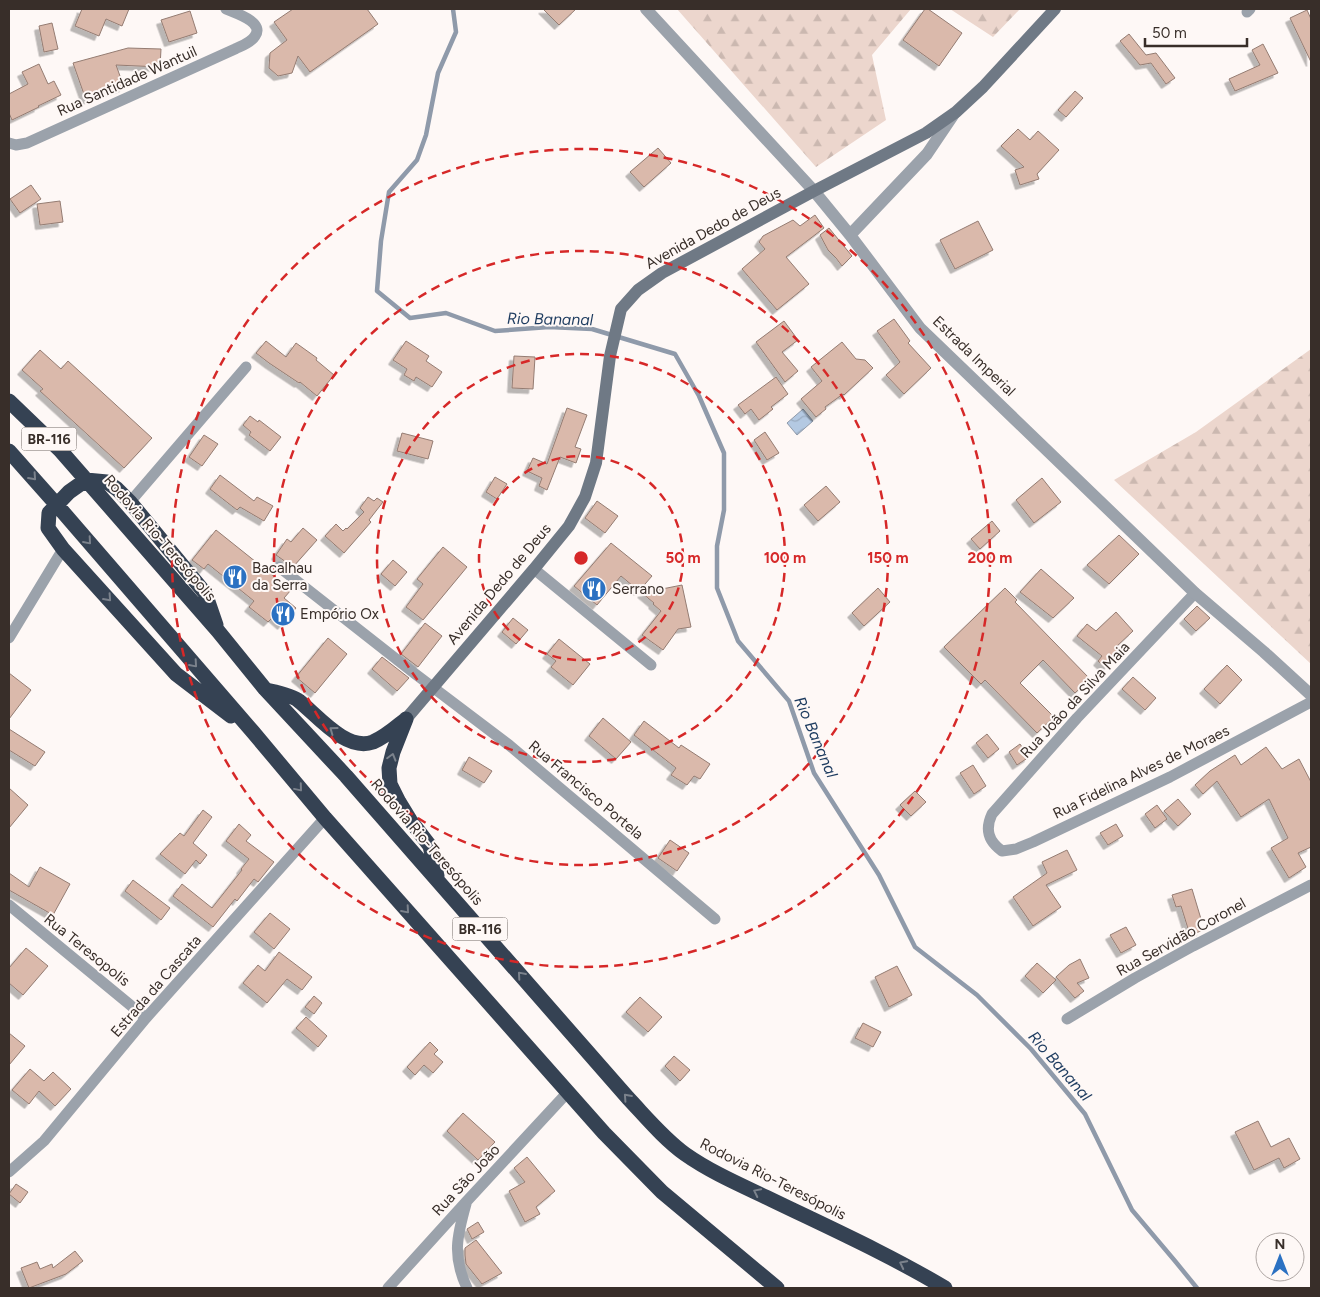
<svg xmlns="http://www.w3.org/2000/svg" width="1320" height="1297" viewBox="0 0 1320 1297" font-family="Figtree,sans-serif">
<defs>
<pattern id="forest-firs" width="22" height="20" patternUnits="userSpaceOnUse" patternTransform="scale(1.25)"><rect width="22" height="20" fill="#ecd6cd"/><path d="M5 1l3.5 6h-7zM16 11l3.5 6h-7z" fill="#cbb8b0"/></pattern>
<pattern id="water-waves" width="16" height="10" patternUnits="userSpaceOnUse" patternTransform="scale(1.25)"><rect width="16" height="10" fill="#b4c9e2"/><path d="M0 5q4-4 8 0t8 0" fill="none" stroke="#9cadc2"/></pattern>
<filter id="shadow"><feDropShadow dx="-4.5" dy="4.5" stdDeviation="0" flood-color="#0004"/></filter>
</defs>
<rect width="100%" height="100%" fill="#fef8f6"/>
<path fill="url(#forest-firs)" d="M 677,9 L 911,9 L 872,55 L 886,120 L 816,167 Z
M 950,9 L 1020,9 L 993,37 Z
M 1311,349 L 1311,664 L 1114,480 L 1196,432 Z"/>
<path fill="url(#water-waves)" stroke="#8f9aaa" d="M 803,409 L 813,421 L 797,435 L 787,423 Z"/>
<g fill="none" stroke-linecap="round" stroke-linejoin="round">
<path stroke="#8f9aaa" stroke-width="4.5" d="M 453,9 L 456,32 L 438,73 L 426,135 L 417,160 L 389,192 L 381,241 L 377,291 L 410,318 L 446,313 L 495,331 L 549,327 L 592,329 L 675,354 L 699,396 L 724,453 L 724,510 L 717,546 L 717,588 L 738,641 L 789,701 L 814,773 L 879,875 L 915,947 L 977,995 L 1031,1049 L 1085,1114 L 1132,1210 L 1175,1261 L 1197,1288"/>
</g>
<path fill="#dab9ab" stroke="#947c72" filter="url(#shadow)" d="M 81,9 L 129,9 L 122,26 L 106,19 L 99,36 L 75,26 L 82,9 Z
M 293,9 L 367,9 L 378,24 L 310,72 L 298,56 L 292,73 L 278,76 L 269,68 L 270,53 L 287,40 L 274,22 Z
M 543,9 L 576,9 L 559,25 Z
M 925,9 L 928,9 L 962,33 L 939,66 L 903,40 Z
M 1307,10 L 1311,19 L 1311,62 L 1290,18 Z
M 190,11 L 197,33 L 169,42 L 161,20 Z
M 52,23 L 58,49 L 44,52 L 39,26 Z
M 1129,34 L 1146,55 L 1156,53 L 1175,78 L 1166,84 L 1151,63 L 1140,65 L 1120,41 Z
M 1263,44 L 1278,73 L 1235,91 L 1229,79 L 1260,65 L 1252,50 Z
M 128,48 L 161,49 L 160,67 L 116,65 L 124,87 L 86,100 L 73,63 Z
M 39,64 L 48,84 L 54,81 L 61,95 L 38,106 L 39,107 L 12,120 L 9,113 L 9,94 L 28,84 L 22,72 Z
M 1075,91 L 1083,98 L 1066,117 L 1058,110 Z
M 1018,129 L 1030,140 L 1038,131 L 1059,150 L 1037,174 L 1039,179 L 1020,185 L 1015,170 L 1024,167 L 1001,146 Z
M 658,148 L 671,163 L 644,187 L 630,172 Z
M 31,185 L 41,199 L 20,213 L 10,199 Z
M 60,201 L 63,222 L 40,225 L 37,204 Z
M 815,215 L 824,228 L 786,257 L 809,284 L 777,310 L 742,269 L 765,249 L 759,242 L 763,236 L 793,220 L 800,226 Z
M 978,221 L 993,250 L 955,269 L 940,240 Z
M 829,228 L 852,256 L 842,266 L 836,258 L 828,250 L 820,235 Z
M 894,319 L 910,341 L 908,343 L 931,368 L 904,394 L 886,375 L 900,362 L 877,331 Z
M 784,321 L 798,340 L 782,352 L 798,371 L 785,382 L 756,342 Z
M 266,341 L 286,357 L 296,343 L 317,358 L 316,360 L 334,375 L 317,396 L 300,382 L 299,383 L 269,363 L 256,353 Z
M 406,341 L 429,356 L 426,361 L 442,372 L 432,387 L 416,377 L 414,381 L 404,375 L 407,369 L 393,360 Z
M 842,342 L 856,359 L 865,360 L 873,368 L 844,395 L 843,394 L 825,407 L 826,409 L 816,417 L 801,399 L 822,381 L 811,367 Z
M 40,350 L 61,369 L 68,361 L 152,438 L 124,468 L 40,391 L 43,389 L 22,370 Z
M 514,356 L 535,357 L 533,389 L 512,388 Z
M 776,377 L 788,394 L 771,407 L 773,409 L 759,420 L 751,409 L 745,414 L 738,405 Z
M 567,408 L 587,415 L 575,447 L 581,449 L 576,463 L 560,457 L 547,490 L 539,486 L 542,478 L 527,471 L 533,458 L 547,464 Z
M 250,416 L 258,422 L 259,420 L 281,437 L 270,451 L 249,435 L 251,432 L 243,425 Z
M 765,432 L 779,453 L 767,460 L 754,440 Z
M 402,433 L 433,441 L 428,459 L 397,451 Z
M 204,435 L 218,444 L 202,466 L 189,457 Z
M 220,475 L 254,501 L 257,497 L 273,506 L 264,521 L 240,507 L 237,510 L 210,489 Z
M 495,477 L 507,484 L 497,499 L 486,492 Z
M 1042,478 L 1061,502 L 1034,523 L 1016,500 Z
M 826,486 L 840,502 L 818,521 L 804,505 Z
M 368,497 L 374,501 L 377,498 L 383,502 L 369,520 L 371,522 L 344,553 L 325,536 L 336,524 L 343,531 L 346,528 L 347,529 L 364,512 L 360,508 Z
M 597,501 L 618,516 L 605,533 L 585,518 Z
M 992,521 L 1000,531 L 980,549 L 971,539 Z
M 303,528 L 317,540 L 293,567 L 276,555 L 287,539 L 291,542 Z
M 216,530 L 291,590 L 284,598 L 296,608 L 282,625 L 273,617 L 268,622 L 249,607 L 254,601 L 208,564 L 204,569 L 192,560 Z
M 1119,535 L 1139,554 L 1109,584 L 1087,565 Z
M 611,543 L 652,576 L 639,591 L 621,576 L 597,605 L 574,586 Z
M 443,547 L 467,567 L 423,620 L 406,607 L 423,584 L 417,579 Z
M 393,560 L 407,572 L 395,586 L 381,574 Z
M 1041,569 L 1074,598 L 1053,618 L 1020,592 Z
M 682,585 L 691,627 L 678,629 L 663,650 L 642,635 L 661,611 L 653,604 L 654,603 L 642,593 Z
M 878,588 L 890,602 L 864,626 L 852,613 Z
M 1005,588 L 1017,600 L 1015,602 L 1090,679 L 1075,693 L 1043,660 L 1020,683 L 1054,717 L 1037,733 L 985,680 L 981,684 L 944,647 Z
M 1197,606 L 1210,618 L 1196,631 L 1184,619 Z
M 1116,612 L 1133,631 L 1116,647 L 1120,651 L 1106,668 L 1098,661 L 1102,656 L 1077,636 L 1087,624 L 1096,631 Z
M 513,618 L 528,630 L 516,644 L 502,632 Z
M 425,623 L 442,636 L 418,667 L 401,654 Z
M 328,638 L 347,654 L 315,693 L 296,677 Z
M 559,639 L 590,664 L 573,685 L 551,667 L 556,661 L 547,654 Z
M 382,657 L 409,678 L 397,691 L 372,669 Z
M 1227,665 L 1242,680 L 1220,704 L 1204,689 Z
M 9,673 L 31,690 L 9,719 Z
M 1133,677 L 1156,698 L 1145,710 L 1122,689 Z
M 603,718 L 631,742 L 616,759 L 589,736 Z
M 644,721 L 679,748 L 681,745 L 710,764 L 700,779 L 694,776 L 687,785 L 671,775 L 676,768 L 634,735 Z
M 9,729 L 45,752 L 35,766 L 9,750 Z
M 987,734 L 999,749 L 988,758 L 976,743 Z
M 1020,744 L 1029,757 L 1017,765 L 1009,752 Z
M 1266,747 L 1282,769 L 1299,759 L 1311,782 L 1311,847 L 1298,853 L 1306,867 L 1289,878 L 1271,848 L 1288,838 L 1269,799 L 1241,817 L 1217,781 L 1203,794 L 1195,785 L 1210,771 L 1235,755 L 1241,765 Z
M 469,757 L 492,771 L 484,783 L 462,770 Z
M 973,765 L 986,786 L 974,794 L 960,773 Z
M 9,788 L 28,805 L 9,828 Z
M 915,791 L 926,802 L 911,816 L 900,805 Z
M 1178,799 L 1191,814 L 1178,826 L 1164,811 Z
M 1157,805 L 1167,819 L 1155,828 L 1145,814 Z
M 203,810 L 212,817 L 193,843 L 207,855 L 200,864 L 196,860 L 185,874 L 160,854 L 180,833 L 184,836 Z
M 239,824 L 251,835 L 246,841 L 274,862 L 258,882 L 254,879 L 237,901 L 235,899 L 213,927 L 173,896 L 182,884 L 212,908 L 242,870 L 241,869 L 249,859 L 226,841 Z
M 1116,824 L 1123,836 L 1108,845 L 1100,833 Z
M 670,840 L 689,853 L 677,871 L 658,858 Z
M 1067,850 L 1077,870 L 1046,885 L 1061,907 L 1033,926 L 1013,897 L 1047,873 L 1042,862 Z
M 40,867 L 70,884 L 53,915 L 9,890 L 9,873 L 29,887 Z
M 133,880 L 170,908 L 161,920 L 125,891 Z
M 1192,889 L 1201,919 L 1198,920 L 1201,931 L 1190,935 L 1181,906 L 1176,907 L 1172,895 Z
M 270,913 L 290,929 L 274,949 L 254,932 Z
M 1126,927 L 1136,945 L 1121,953 L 1110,935 Z
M 26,948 L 48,966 L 23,995 L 9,983 L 9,968 Z
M 279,952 L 312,977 L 302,990 L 287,979 L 267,1003 L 243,983 L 258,965 L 265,971 Z
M 1080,959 L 1089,978 L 1077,983 L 1084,991 L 1075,998 L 1056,977 L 1069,965 Z
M 1037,963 L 1056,980 L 1043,993 L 1025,976 Z
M 897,966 L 912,995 L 889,1007 L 875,977 Z
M 314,996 L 322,1003 L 314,1014 L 305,1007 Z
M 640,997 L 662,1017 L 648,1032 L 626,1012 Z
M 306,1017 L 327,1036 L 318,1047 L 296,1028 Z
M 863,1023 L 881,1032 L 873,1047 L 855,1038 Z
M 9,1033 L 25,1046 L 9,1065 Z
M 430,1042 L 438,1050 L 434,1054 L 443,1062 L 433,1073 L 424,1065 L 415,1075 L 407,1067 Z
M 674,1056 L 690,1070 L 680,1081 L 665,1066 Z
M 30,1069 L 44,1081 L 53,1072 L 71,1089 L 55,1106 L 39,1091 L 29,1104 L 12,1090 Z
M 463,1113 L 495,1142 L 478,1160 L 447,1131 Z
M 1258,1121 L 1271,1147 L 1289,1138 L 1300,1159 L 1284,1168 L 1279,1158 L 1254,1170 L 1235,1132 Z
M 527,1157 L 555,1191 L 536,1207 L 540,1214 L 525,1222 L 509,1191 L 525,1182 L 514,1168 Z
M 16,1184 L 28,1192 L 20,1203 L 9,1194 Z
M 478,1222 L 484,1232 L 472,1239 L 467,1229 Z
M 476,1240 L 502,1273 L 482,1284 L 466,1264 L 465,1255 L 465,1248 Z
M 75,1251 L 83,1261 L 66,1274 L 29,1288 L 21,1268 L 37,1262 L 40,1269 L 52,1264 L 53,1268 Z"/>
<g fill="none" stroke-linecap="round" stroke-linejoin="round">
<path stroke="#9ba2ab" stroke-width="11" d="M 1247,12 L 1250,9
M 9,143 L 16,145 L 27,143 L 235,49 C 241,46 251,43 255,36 C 265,22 235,13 226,9
M 130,502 L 246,367
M 279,567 L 414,673 L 509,745 L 715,919
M 534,569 L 651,665
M 1195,593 L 1077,718 L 992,814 C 985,829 988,841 1002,851 L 1016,849 L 1033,842 L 1170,777 L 1311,702
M 9,638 L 63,549
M 9,905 L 146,1018
M 1067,1019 L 1135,978 L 1193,946 L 1311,885
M 9,1172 L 44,1141 L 146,1018 L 325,818
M 466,1204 C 457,1236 452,1256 467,1288
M 388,1288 L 466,1202 L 567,1093"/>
<path stroke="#9ba2ab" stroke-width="12" d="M 646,9 L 814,191 L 850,235 L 920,328 L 1195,593 L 1264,652 L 1311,695
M 850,235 L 927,154 L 954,114"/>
<path stroke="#6f7985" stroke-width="12" d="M 406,719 L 534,569 L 569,526 L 585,497 L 596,463 L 610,356 L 621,309 L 638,290 L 662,273 L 814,191 L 926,133 L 956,112 L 983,87 L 1055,9"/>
<path stroke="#354253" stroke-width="15" d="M 9,401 L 60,450 L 218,631 L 265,689 L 346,776 L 628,1098 C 646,1117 663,1138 685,1154 C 712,1173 743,1186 772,1200 C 830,1228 890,1255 945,1288
M 9,451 L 56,504 L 253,732 L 325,818 L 604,1133 L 662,1192 L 777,1288
M 216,625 L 205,593 L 130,502 L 117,489 L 107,482 L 86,480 L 69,492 L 49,513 L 48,528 L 63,549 L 176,674 L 231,716
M 266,690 C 275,692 292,695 299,701 C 317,715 346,752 373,742 C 385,737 395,728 405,720
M 406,719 L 393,752 L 389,768 L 390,784 L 399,802 L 410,820 L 430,846 L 437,876"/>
</g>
<defs><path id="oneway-chevron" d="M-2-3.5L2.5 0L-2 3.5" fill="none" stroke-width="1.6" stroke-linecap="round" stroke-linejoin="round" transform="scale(1.25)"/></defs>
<g stroke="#7b828c">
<use href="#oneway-chevron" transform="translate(33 477) rotate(48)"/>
<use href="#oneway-chevron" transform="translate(88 541) rotate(49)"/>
<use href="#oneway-chevron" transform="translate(108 598) rotate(48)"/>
<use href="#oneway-chevron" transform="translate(194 664) rotate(49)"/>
<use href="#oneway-chevron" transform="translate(333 730) rotate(-144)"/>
<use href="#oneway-chevron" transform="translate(392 757) rotate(-74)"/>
<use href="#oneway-chevron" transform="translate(299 788) rotate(50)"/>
<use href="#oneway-chevron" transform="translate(406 910) rotate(49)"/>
<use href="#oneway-chevron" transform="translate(521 975) rotate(-131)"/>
<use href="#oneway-chevron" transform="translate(627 1097) rotate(-132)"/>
<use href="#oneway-chevron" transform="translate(757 1192) rotate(-154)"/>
<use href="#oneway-chevron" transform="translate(903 1264) rotate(-153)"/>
</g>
<g fill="none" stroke="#d62828" stroke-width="2.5" stroke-dasharray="9 6">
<circle cx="581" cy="558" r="102"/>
<circle cx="581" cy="558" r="204"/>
<circle cx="581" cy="558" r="307"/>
<circle cx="581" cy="558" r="409"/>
</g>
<defs>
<symbol id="restaurant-disc" viewBox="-11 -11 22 22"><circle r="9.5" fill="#2b71c2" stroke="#fef8f6"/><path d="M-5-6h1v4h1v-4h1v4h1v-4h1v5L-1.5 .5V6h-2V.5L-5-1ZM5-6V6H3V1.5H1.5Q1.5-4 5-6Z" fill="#fff"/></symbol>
</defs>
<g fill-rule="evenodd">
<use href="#restaurant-disc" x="221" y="563" width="28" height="28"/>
<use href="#restaurant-disc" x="580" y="575" width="28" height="28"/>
<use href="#restaurant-disc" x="269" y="600" width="28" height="28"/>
</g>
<g text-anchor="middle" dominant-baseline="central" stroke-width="4" stroke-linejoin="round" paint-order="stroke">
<g fill="#fef8f6" stroke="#736b66" stroke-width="1">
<rect x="21.5" y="427.5" width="55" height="23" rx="4"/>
<rect x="452.5" y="917.5" width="55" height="23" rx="4"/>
</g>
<g font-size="14" font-weight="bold" fill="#382e29">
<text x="49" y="439">BR-116</text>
<text x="480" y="929">BR-116</text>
</g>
<g font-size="15" fill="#382e29" stroke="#fef8f6">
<text transform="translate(127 81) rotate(-24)">Rua Santidade Wantuil</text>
<text transform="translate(713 228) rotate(-29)">Avenida Dedo de Deus</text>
<text transform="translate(974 356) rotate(44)">Estrada Imperial</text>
<text transform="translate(160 538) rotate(49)">Rodovia Rio-Teresópolis</text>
<text transform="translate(499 584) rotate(-50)">Avenida Dedo de Deus</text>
<text transform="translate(1075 700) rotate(-47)">Rua João da Silva Maia</text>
<text transform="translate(1141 772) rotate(-26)">Rua Fidelina Alves de Moraes</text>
<text transform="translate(586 790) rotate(40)">Rua Francisco Portela</text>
<text transform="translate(427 842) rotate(49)">Rodovia Rio-Teresópolis</text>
<text transform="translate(1181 937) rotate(-29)">Rua Servidão Coronel</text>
<text transform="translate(87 950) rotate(39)">Rua Teresopolis</text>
<text transform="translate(156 986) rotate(-49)">Estrada da Cascata</text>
<text transform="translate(773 1179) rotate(27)">Rodovia Rio-Teresópolis</text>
<text transform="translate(466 1180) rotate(-47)">Rua São João</text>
</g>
<g font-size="15" fill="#382e29" stroke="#fef8f6" text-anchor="start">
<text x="252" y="568">Bacalhau<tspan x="252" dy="17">da Serra</tspan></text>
<text x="612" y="589">Serrano</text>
<text x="300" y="614">Empório Ox</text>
</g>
<g font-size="16" font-style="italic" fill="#1d3b5f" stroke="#fef8f6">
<text transform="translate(550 319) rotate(1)">Rio Bananal</text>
<text transform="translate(816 737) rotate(67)">Rio Bananal</text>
<text transform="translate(1060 1066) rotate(49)">Rio Bananal</text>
</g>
</g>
<circle cx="581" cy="558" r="8" fill="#d62828" stroke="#fef8f6" stroke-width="2.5"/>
<g font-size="15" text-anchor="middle" font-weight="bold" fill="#d62828" stroke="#fef8f6" stroke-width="4" stroke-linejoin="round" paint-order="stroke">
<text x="683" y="563">50 m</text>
<text x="785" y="563">100 m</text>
<text x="888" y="563">150 m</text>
<text x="990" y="563">200 m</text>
</g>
<rect width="1320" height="1297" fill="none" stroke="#382e29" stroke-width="20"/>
<g transform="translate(1280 1257)"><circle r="24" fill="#fef8f6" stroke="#afa7a4"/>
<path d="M0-4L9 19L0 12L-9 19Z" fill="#2b71c2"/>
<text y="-8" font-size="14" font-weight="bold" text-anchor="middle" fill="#382e29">N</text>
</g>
<path d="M1145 38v8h102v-8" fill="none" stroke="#382e29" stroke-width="2.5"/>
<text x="1152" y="38" font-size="15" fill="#382e29" stroke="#fef8f6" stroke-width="4" paint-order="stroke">50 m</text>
</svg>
